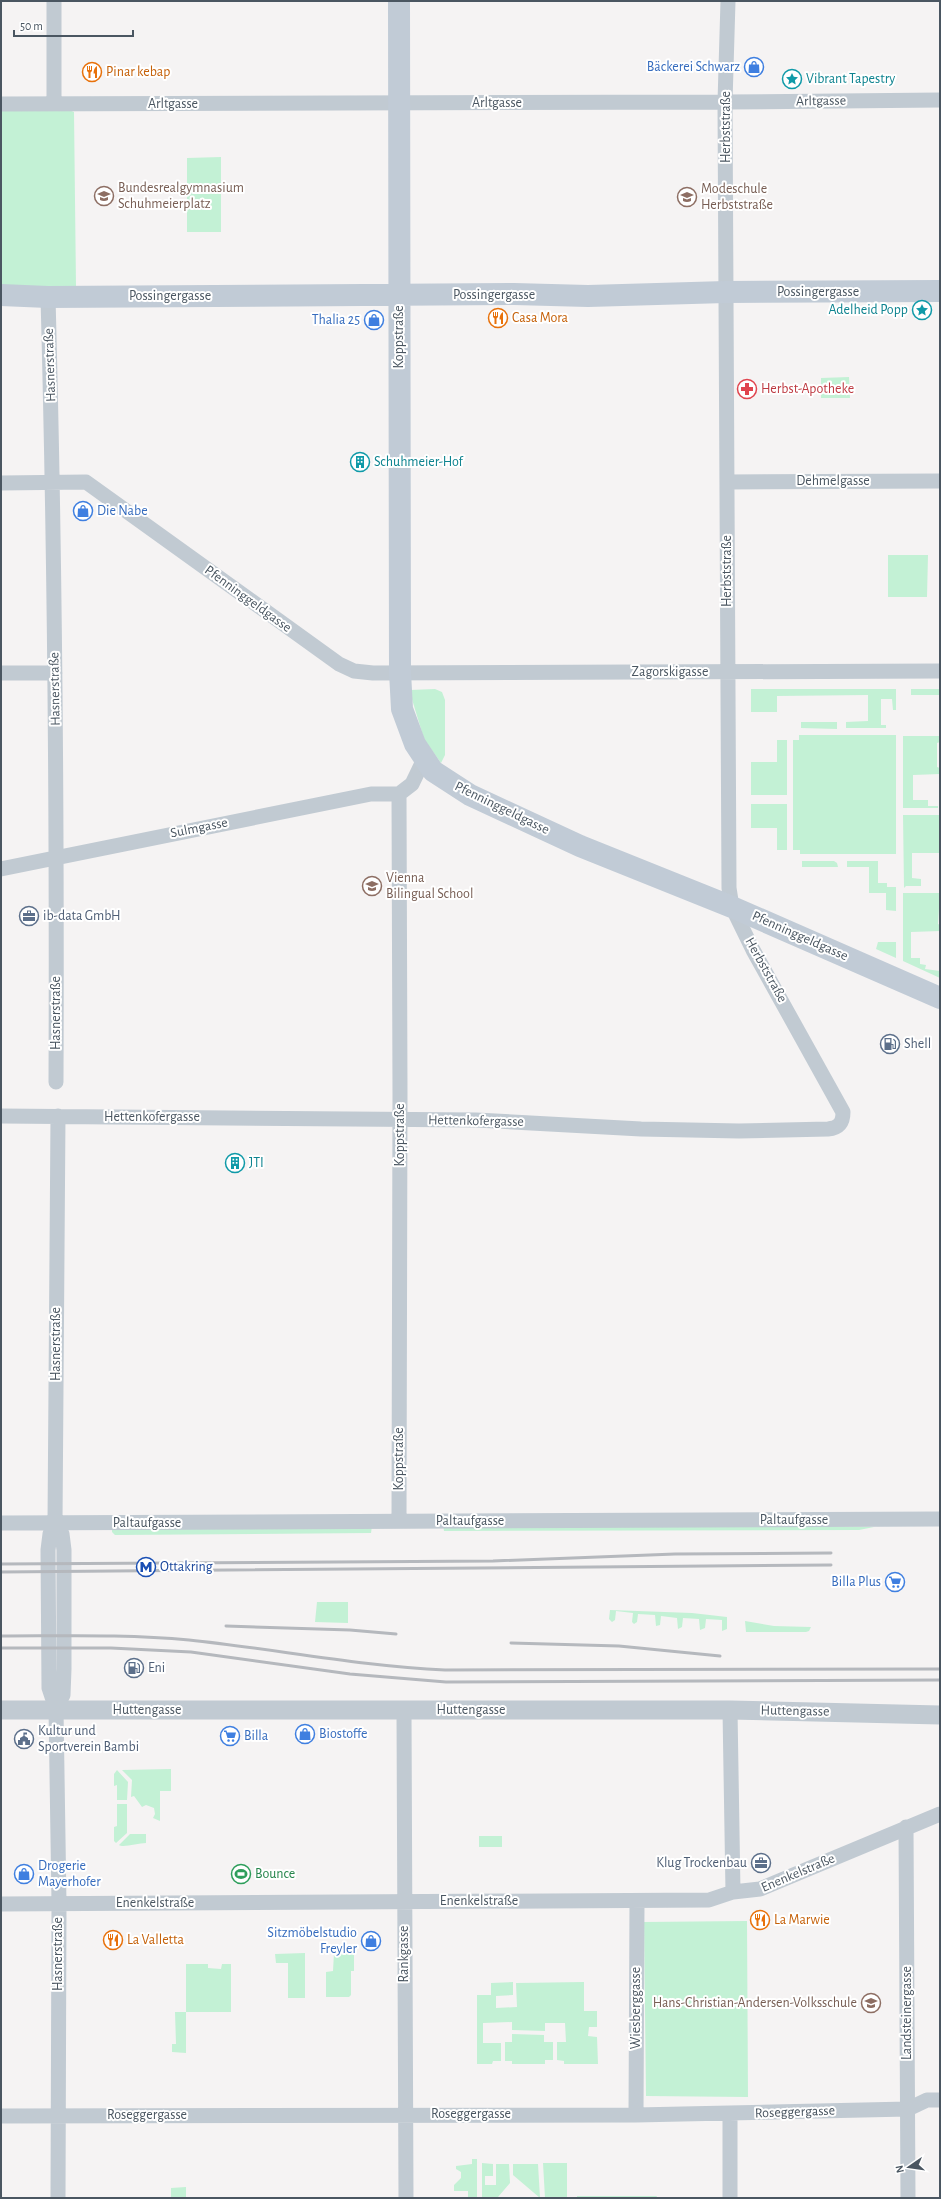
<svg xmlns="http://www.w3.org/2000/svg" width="941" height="2199" viewBox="0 0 941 2199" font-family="'Alegreya Sans',sans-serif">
<rect width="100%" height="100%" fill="#f5f3f3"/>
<path fill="#c3f1d5" d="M 1,104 L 54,104 L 74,112 L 76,286 L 1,296 Z
M 221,157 L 221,232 L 187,232 L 187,158 Z
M 849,377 L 850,398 L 821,398 L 821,378 Z
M 888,555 L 928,555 L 927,597 L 888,597 Z
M 435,689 L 442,692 L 445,700 L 445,755 L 441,763 L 424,739 L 411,696 L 410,690 Z
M 751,689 L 896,689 L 896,710 L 893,710 L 892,699 L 881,699 L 881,725 L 886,725 L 886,728 L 846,728 L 846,722 L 868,721 L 868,695 L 777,696 L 777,712 L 751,712 Z
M 911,689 L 940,689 L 940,695 L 911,695 Z
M 801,722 L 837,722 L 837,729 L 801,728 Z
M 799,735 L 896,735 L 896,854 L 800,854 L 800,850 L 793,850 L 793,740 L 799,740 Z
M 903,736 L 940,736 L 940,742 L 937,743 L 937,767 L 940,768 L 940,774 L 913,775 L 913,800 L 928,800 L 928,806 L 938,806 L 938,808 L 903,808 Z
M 777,740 L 787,740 L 787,795 L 751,795 L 751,762 L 777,762 Z
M 751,804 L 787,804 L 787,850 L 777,850 L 777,828 L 751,828 Z
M 903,815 L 940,815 L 940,853 L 912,853 L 912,878 L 921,879 L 921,886 L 906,886 L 904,888 Z
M 802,861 L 834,861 L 837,863 L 838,867 L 802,867 Z
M 847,861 L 878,861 L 878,883 L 887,883 L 887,887 L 896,887 L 896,911 L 886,910 L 886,893 L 869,893 L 869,867 L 847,867 Z
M 903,893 L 940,893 L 938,924 L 940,925 L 940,931 L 911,932 L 911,958 L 920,958 L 920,964 L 926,965 L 925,969 L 940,971 L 940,978 L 903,961 Z
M 878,942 L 896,942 L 896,958 L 876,949 Z
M 443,1525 L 874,1527 L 859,1530 L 444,1531 Z
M 372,1526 L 371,1533 L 115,1535 L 112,1532 L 112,1527 Z
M 317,1602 L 348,1602 L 348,1623 L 315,1622 Z
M 610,1610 L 692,1613 L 727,1617 L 727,1629 L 722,1631 L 722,1620 L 706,1619 L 705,1628 L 700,1630 L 699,1619 L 683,1618 L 682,1627 L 678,1629 L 677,1618 L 661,1616 L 660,1625 L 656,1626 L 655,1615 L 638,1614 L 637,1622 L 634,1624 L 632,1622 L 633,1613 L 616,1611 L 615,1620 L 612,1622 L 609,1619 Z
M 745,1621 L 774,1626 L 811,1627 L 809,1631 L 806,1632 L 746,1632 Z
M 171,1769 L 171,1791 L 160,1791 L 160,1821 L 153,1818 L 155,1814 L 154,1808 L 146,1805 L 142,1807 L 134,1796 L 131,1797 L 132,1780 L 122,1770 Z
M 117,1770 L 128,1782 L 127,1800 L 117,1800 L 117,1785 L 114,1786 L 114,1774 Z
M 117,1804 L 127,1804 L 127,1833 L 116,1843 L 114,1841 L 114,1827 L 117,1826 Z
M 130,1834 L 146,1834 L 146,1843 C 138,1843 123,1848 119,1845 Z
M 479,1836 L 502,1836 L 502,1847 L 479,1847 Z
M 747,1921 L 748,2097 L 646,2096 L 644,1922 Z
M 305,1953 L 305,1998 L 288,1998 L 288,1963 L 276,1963 L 275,1954 Z
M 334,1953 L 354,1953 L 354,1971 L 351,1971 L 351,1995 L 349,1997 L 326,1997 L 326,1972 L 333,1971 Z
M 186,1964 L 208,1964 L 208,1968 L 221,1969 L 222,1964 L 231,1964 L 231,2012 L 186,2012 L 186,2053 L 172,2052 L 172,2044 L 176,2044 L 175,2012 L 186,2012 Z
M 513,1982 L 513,1995 L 496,1996 L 496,2008 L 517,2007 L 516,1983 L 584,1982 L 584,2011 L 597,2011 L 597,2027 L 589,2027 L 588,2036 L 597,2037 L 598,2064 L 564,2064 L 564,2061 L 557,2060 L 557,2042 L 566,2042 L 565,2023 L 545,2023 L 545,2031 L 512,2030 L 512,2022 L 483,2023 L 483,2043 L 501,2043 L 501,2061 L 493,2061 L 492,2064 L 477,2064 L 477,1995 L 491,1995 L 491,1983 Z
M 512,2034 L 544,2035 L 544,2042 L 553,2042 L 553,2060 L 545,2060 L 545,2064 L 512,2064 L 512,2061 L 505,2061 L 505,2042 L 512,2042 Z
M 472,2159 L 477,2159 L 477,2198 L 468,2198 L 468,2191 L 454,2191 L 454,2185 L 461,2178 L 461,2172 L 456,2169 L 456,2166 L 472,2164 Z
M 482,2163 L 493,2164 L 493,2176 L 485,2176 L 485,2185 L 496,2185 L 496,2164 L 509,2164 L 510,2183 L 498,2197 L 499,2198 L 482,2198 Z
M 543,2163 L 567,2163 L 567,2198 L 545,2198 Z
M 513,2164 L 538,2164 L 540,2198 L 513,2175 Z
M 186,2187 L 186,2198 L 171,2198 L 171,2188 Z
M 577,2196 L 657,2196 L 656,2198 L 577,2198 Z"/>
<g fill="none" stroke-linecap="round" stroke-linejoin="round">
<path stroke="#c1cad2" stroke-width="15" d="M 54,1 L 54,104
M 1,104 L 725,102 L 940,100
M 48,297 C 55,558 57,820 56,1082
M 727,482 L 940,481
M 1,483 L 86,482 L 339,664 L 354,671 L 373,673 L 940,671
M 1,673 L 55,673
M 1,869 L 371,794 L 399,794
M 1,1116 L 476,1120 L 641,1129 L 739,1131 L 828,1129 C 839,1128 843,1123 843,1112 L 753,950 L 732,907 L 729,888 L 725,102 L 728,1
M 58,1116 L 55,1523 L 50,1534 L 48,1550 L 49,1688 L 56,1709 L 59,1903 L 58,2198
M 399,1521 L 400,1093 L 399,794 L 412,784 L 424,759
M 1,1523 L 940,1519
M 55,1523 L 62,1534 L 64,1550 L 64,1669 L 63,1695 L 56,1709
M 730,1710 L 733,1892
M 404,1711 L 406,2198
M 906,1827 L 908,2198
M 1,1904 L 709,1900 L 733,1892 L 760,1889 L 940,1814
M 730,2114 L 730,2198
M 636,2115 L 637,1901
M 1,2116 L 636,2115 L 908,2109 L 927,2100 L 940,2100"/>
<path stroke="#c1cad2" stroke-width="19" d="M 1,1710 L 730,1710 L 940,1715"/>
<path stroke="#c1cbd6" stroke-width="22" d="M 399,1 L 400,672 L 402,709 L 415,744 L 433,771 L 470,795 L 580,846 L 732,907 L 940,998
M 1,295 L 48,297 L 514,294 L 588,296 L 726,292 L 940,291"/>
<path stroke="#b5b8bd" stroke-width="3" d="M 1,1564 L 493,1561 L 675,1554 L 831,1553
M 1,1572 L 831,1565
M 226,1626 L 350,1630 L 396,1634
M 1,1636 C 64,1636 127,1634 189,1640 C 275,1649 359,1666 445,1670 L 940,1669
M 511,1643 L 619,1646 L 720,1656
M 1,1648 L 111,1648 L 191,1652 L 350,1674 L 446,1682 L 940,1680"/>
</g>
<defs>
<symbol id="shop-ring" viewBox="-11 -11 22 22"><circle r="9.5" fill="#fff" stroke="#3f7fe0" stroke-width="1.5"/><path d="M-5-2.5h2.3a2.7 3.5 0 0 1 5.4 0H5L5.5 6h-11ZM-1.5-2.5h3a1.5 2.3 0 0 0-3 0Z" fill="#3f7fe0"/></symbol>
<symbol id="restaurant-ring" viewBox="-11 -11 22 22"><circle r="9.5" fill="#fff" stroke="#e8710a" stroke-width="1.5"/><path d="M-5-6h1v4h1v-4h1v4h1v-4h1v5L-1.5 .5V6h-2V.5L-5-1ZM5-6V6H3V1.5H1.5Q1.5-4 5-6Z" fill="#e8710a"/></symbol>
<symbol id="sight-ring" viewBox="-11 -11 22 22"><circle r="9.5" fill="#fff" stroke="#0f9aa8" stroke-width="1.5"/><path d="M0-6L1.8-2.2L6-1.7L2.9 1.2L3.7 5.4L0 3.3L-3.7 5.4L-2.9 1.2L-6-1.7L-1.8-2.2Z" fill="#0f9aa8"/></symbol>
<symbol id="school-ring" viewBox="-11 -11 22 22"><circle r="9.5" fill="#fff" stroke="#8d6e63" stroke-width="1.5"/><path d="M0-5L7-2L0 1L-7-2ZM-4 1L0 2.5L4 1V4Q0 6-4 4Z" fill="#8d6e63"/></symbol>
<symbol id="university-ring" viewBox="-11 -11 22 22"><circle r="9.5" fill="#fff" stroke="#8d6e63" stroke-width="1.5"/><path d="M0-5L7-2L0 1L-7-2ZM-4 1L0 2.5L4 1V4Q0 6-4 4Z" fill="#8d6e63"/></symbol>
<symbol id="pharmacy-ring" viewBox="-11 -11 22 22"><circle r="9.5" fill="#fff" stroke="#e0444e" stroke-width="1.5"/><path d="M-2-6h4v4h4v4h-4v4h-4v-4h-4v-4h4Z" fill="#e0444e"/></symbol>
<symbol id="building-ring" viewBox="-11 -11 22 22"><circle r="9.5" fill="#fff" stroke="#0f9aa8" stroke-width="1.5"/><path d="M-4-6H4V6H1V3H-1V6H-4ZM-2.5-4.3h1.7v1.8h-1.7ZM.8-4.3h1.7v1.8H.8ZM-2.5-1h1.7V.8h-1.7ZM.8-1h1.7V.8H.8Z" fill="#0f9aa8"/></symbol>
<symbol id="office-ring" viewBox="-11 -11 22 22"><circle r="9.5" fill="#fff" stroke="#5c6f8a" stroke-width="1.5"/><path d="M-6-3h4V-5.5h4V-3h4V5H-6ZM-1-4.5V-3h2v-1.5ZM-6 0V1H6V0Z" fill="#5c6f8a"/></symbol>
<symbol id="fuel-ring" viewBox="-11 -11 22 22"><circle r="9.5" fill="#fff" stroke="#5c6f8a" stroke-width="1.5"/><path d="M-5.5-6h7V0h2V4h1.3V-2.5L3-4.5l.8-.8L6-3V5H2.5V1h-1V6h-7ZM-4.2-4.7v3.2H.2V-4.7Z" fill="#5c6f8a"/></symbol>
<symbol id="metro-ring" viewBox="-11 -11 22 22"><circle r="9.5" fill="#fff" stroke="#1a4fb4" stroke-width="1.5"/><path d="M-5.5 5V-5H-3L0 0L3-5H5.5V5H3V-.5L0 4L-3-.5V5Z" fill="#1a4fb4"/></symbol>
<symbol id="supermarket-ring" viewBox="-11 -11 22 22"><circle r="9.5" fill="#fff" stroke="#3f7fe0" stroke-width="1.5"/><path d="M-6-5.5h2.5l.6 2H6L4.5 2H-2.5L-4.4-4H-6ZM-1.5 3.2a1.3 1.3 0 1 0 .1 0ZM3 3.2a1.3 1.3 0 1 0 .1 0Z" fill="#3f7fe0"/></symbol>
<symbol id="civic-ring" viewBox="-11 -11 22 22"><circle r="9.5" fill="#fff" stroke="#5c6f8a" stroke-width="1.5"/><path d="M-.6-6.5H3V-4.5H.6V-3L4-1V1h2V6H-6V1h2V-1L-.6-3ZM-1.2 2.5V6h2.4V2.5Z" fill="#5c6f8a"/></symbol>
<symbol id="stadium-ring" viewBox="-11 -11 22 22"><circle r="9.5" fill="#fff" stroke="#2e9e5b" stroke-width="1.5"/><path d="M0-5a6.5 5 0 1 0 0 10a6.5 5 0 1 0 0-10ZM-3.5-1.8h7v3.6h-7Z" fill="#2e9e5b"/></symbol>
</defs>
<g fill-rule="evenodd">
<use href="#shop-ring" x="743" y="56" width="22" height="22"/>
<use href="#restaurant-ring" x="81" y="61" width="22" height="22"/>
<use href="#sight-ring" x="781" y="68" width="22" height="22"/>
<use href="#school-ring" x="93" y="185" width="22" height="22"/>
<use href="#university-ring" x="676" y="186" width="22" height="22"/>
<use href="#sight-ring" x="911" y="299" width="22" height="22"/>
<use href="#restaurant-ring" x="487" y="307" width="22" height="22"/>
<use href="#shop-ring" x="363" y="309" width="22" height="22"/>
<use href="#pharmacy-ring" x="736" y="378" width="22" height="22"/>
<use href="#building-ring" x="349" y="451" width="22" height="22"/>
<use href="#shop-ring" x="72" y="500" width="22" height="22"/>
<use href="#school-ring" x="361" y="875" width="22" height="22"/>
<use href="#office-ring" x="18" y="905" width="22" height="22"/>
<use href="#fuel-ring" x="879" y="1033" width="22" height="22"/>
<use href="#building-ring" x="224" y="1152" width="22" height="22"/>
<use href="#metro-ring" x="135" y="1556" width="22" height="22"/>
<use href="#supermarket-ring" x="884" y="1571" width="22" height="22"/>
<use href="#fuel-ring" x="123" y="1657" width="22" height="22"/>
<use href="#shop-ring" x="294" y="1723" width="22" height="22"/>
<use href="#supermarket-ring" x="219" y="1725" width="22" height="22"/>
<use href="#civic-ring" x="13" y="1728" width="22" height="22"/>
<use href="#office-ring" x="750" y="1852" width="22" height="22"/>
<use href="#shop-ring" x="13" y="1863" width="22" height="22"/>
<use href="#stadium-ring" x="230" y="1863" width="22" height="22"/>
<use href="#restaurant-ring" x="749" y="1909" width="22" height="22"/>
<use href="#restaurant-ring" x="102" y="1929" width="22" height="22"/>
<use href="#shop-ring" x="360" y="1930" width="22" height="22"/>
<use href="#school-ring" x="860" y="1992" width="22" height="22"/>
</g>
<g text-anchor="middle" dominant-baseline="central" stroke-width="4" stroke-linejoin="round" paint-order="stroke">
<g font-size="14" fill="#366cbe" stroke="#fff" text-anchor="end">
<text x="740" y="67">Bäckerei Schwarz</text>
<text x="360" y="320">Thalia 25</text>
<text x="97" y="511" text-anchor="start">Die Nabe</text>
<text x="881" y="1582">Billa Plus</text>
<text x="319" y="1734" text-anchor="start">Biostoffe</text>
<text x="244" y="1736" text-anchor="start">Billa</text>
<text x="38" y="1866" text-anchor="start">Drogerie<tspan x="38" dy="16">Mayerhofer</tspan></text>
<text x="357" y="1933">Sitzmöbelstudio<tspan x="357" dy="16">Freyler</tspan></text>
</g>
<g font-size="14" fill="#c56008" stroke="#fff" text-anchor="start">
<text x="106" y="72">Pinar kebap</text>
<text x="512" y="318">Casa Mora</text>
<text x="774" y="1920">La Marwie</text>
<text x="127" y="1940">La Valletta</text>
</g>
<g font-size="14" fill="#0d838f" stroke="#fff" text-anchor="start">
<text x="806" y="79">Vibrant Tapestry</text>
<text x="908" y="310" text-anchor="end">Adelheid Popp</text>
<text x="374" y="462">Schuhmeier-Hof</text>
<text x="249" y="1163">JTI</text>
</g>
<g font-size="14" fill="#4a5661" stroke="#fff">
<text transform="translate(821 101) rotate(-1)">Arltgasse</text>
<text x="497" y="103">Arltgasse</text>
<text x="173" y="104">Arltgasse</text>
<text transform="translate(726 127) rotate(-90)">Herbststraße</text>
<text x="818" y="292">Possingergasse</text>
<text x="494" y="295">Possingergasse</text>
<text x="170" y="296">Possingergasse</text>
<text transform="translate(399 337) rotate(-90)">Koppstraße</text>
<text transform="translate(50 365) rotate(-92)">Hasnerstraße</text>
<text x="833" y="481">Dehmelgasse</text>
<text transform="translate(727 571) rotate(-90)">Herbststraße</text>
<text transform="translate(248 599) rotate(36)">Pfenninggeldgasse</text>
<text x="670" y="672">Zagorskigasse</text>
<text transform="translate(55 689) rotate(-91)">Hasnerstraße</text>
<text transform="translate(502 808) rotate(26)">Pfenninggeldgasse</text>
<text transform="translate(199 828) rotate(-11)">Sulmgasse</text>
<text transform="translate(800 936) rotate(24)">Pfenninggeldgasse</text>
<text transform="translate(766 970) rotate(61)">Herbststraße</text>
<text transform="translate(56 1013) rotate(-90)">Hasnerstraße</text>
<text x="152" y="1117">Hettenkofergasse</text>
<text transform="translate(476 1121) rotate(1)">Hettenkofergasse</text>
<text transform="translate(400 1135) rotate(-90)">Koppstraße</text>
<text transform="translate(56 1344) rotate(-90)">Hasnerstraße</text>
<text transform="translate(399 1459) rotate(-90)">Koppstraße</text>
<text x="794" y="1520">Paltaufgasse</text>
<text x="470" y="1521">Paltaufgasse</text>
<text x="147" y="1523">Paltaufgasse</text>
<text x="147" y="1710">Huttengasse</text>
<text x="471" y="1710">Huttengasse</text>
<text transform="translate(795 1711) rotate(1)">Huttengasse</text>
<text transform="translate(798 1873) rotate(-23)">Enenkelstraße</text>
<text x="479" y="1901">Enenkelstraße</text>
<text x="155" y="1903">Enenkelstraße</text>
<text transform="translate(58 1954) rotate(-90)">Hasnerstraße</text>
<text transform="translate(404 1954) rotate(-90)">Rankgasse</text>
<text transform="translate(636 2008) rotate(-90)">Wiesberggasse</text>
<text transform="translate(907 2013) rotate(-90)">Landsteinergasse</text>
<text transform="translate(795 2112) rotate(-2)">Roseggergasse</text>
<text x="471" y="2114">Roseggergasse</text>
<text x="147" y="2115">Roseggergasse</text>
</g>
<g font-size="14" fill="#785e54" stroke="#fff" text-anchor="start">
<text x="118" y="188">Bundesrealgymnasium<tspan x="118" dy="16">Schuhmeierplatz</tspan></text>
<text x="701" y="189">Modeschule<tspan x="701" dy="16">Herbststraße</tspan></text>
<text x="386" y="878">Vienna<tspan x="386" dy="16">Bilingual School</tspan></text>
<text x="857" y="2003" text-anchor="end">Hans-Christian-Andersen-Volksschule</text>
</g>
<g font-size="14" fill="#be3a42" stroke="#fff" text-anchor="start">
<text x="761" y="389">Herbst-Apotheke</text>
</g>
<g font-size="14" fill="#4e5e75" stroke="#fff" text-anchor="start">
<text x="43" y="916">ib-data GmbH</text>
<text x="904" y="1044">Shell</text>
<text x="148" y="1668">Eni</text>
<text x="38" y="1731">Kultur und<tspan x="38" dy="16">Sportverein Bambi</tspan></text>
<text x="747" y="1863" text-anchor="end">Klug Trockenbau</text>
</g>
<g font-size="14" fill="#164399" stroke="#fff" text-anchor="start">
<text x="160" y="1567">Ottakring</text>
</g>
<g font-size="14" fill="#27864d" stroke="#fff" text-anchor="start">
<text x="255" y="1874">Bounce</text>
</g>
</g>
<rect width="941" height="2199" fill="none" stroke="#4a5661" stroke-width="4"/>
<g transform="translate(909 2167) rotate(257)" stroke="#ffffff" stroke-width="3" paint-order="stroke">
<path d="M0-3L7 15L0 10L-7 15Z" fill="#4a5661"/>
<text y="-6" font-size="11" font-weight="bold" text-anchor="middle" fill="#4a5661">N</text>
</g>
<path d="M14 30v6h119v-6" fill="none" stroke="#4a5661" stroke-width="2"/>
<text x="20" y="30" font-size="12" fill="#4a5661" stroke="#ffffff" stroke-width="3" paint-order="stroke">50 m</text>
</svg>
